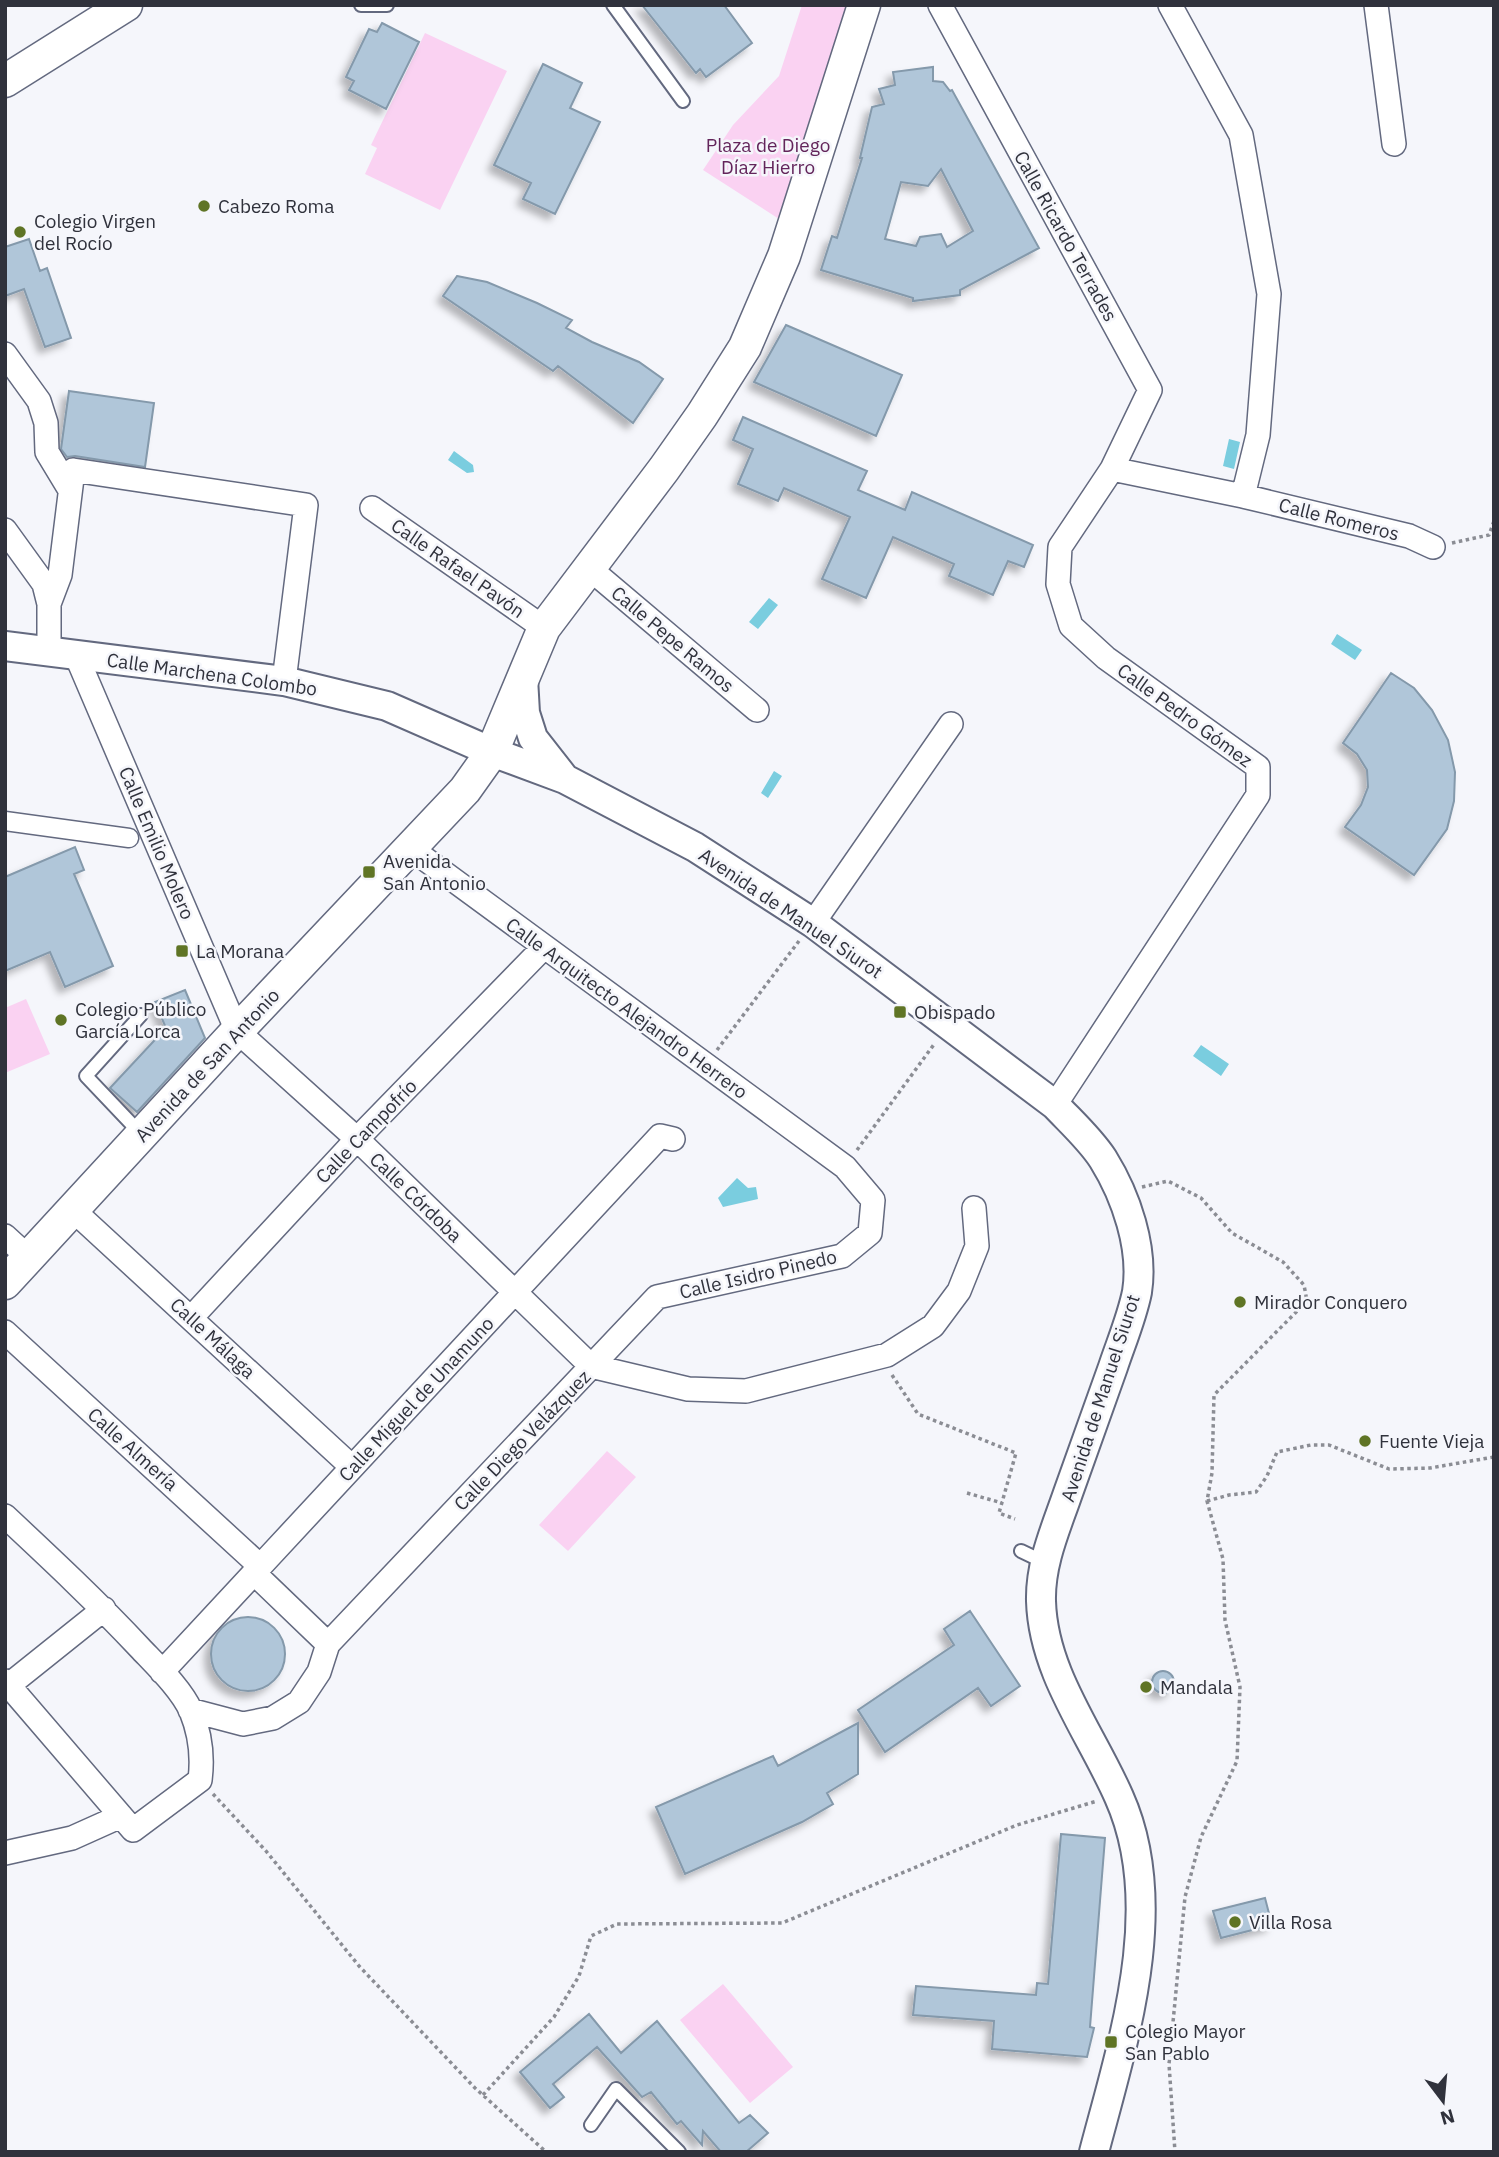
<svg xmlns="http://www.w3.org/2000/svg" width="1499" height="2157" viewBox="0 0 1499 2157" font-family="'IBM Plex Sans',sans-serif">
<defs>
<filter id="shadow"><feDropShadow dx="-6" dy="6" stdDeviation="3.5" flood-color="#0004"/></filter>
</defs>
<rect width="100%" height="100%" fill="#f5f6fb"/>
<path fill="#fad2f2" d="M 802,5 L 840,5 L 862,12 L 793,228 L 703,170 L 733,125 L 779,76 Z
M 425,33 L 507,71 L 440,210 L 365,174 L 377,148 L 371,145 Z
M 26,999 L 50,1054 L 5,1073 L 5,1008 Z
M 607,1451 L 636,1477 L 568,1551 L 539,1525 Z
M 723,1984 L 793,2067 L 750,2103 L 680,2020 Z"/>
<path fill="#7acddf" d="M 1229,439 L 1240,442 L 1234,469 L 1223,466 Z
M 454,451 L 473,465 L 474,472 L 467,473 L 448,460 Z
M 769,598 L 778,605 L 758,629 L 749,622 Z
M 1337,634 L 1362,650 L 1355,660 L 1331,644 Z
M 774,771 L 782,776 L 768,798 L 761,793 Z
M 1201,1045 L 1229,1064 L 1221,1076 L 1193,1056 Z
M 737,1178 L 748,1188 L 756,1187 L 758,1199 L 723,1207 L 718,1198 Z"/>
<path fill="#b0c6d9" stroke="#8499ab" stroke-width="2" fill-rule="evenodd" filter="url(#shadow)" d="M 642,5 L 724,5 L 752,43 L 706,77 L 700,69 L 696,73 Z
M 382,23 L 419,42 L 386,109 L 349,90 L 354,81 L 346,77 L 369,29 L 377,32 Z
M 543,64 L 582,83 L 570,108 L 600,122 L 555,214 L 523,199 L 531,183 L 494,165 Z
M 933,67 L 933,81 L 943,82 L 950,91 L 952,90 L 1039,248 L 960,290 L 960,295 L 913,301 L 913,298 L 821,270 L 832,236 L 837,238 L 862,158 L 860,158 L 872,107 L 884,104 L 879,89 L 895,85 L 893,72 ZM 941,169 L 973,231 L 947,247 L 941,234 L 920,237 L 916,246 L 885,239 L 901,182 L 928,186 Z
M 29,239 L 40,271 L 47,268 L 71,338 L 45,347 L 24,289 L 5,296 L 5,247 Z
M 457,276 L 487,282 L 537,303 L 572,320 L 566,328 L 592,342 L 639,362 L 663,379 L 633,423 L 558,366 L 553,371 L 443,296 Z
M 786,325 L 902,375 L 876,436 L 754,382 Z
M 69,391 L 154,403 L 145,467 L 75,456 L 67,457 L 61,449 Z
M 743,417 L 867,471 L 858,490 L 905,510 L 912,492 L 1033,545 L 1024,567 L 1008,561 L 993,595 L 949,576 L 954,564 L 893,537 L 866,598 L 822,579 L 850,517 L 784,488 L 778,501 L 738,484 L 753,449 L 733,440 Z
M 1391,673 L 1414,688 L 1432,710 L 1448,740 L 1455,772 L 1454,801 L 1447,829 L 1414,875 L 1345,827 L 1361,805 L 1368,787 L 1367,770 L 1357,754 L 1343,743 Z
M 75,847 L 84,870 L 74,874 L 113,966 L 65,987 L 50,952 L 5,971 L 5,877 Z
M 185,990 L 205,1038 L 137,1112 L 110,1088 L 166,1028 L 155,1002 Z
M 970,1611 L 1020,1686 L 991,1706 L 978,1688 L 885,1752 L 858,1710 L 954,1645 L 944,1629 Z
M211 1654a37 37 0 1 1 74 0a37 37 0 1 1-74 0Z
M1152 1682a11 11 0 1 1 22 0a11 11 0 1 1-22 0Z
M 858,1723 L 858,1774 L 827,1793 L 833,1804 L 802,1822 L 685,1874 L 656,1807 L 773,1756 L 778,1766 Z
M 1061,1834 L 1105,1838 L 1090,2027 L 1094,2028 L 1087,2057 L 992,2049 L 994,2021 L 913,2015 L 916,1986 L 1036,1995 L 1037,1983 L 1048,1984 Z
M 1265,1898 L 1272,1925 L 1221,1938 L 1213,1911 Z
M 589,2014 L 621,2053 L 657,2021 L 739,2123 L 750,2115 L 768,2133 L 746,2152 L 721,2152 L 703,2131 L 702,2145 L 681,2121 L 677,2124 L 651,2092 L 642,2097 L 597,2047 L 553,2084 L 564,2097 L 550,2108 L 520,2072 Z"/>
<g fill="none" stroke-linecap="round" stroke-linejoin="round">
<defs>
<path id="service" d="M 361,5 L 387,5
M 613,5 L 683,101
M 141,1015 L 86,1076 L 142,1135
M 1021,1551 L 1044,1562
M 591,2125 L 616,2089 L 679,2152"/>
<path id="pedestrian" d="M 5,821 L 129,838"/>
<path id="minor" d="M 940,5 L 1150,390 L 1112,469 L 1060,547 L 1058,584 L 1071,626 L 1106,658 L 1258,767 L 1258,795 L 1055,1105
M 1170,5 L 1241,135 L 1269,294 L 1258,435 L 1243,496
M 1376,5 L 1394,144
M 5,354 L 39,401 L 46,423 L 47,452 L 70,490
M 1112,469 L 1243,496 L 1409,536 L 1433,547
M 372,508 L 544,628
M 5,530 L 44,584 L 49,604 L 49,651
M 589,568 L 757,710
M 49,604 L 60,575 L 73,470 L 306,505 L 284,681
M 76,655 L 237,1031 L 357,1139 L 591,1366 L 688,1389 L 746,1391 L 887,1355 L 933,1326 L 959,1291 L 977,1246 L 974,1208
M 813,923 L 951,724
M 73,1210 L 352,1467
M 5,1236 L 29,1258
M 191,1318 L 357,1139 L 544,947
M 5,1332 L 260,1566
M 5,1516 C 51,1559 97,1602 140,1648 C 157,1666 181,1689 191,1711 C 200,1733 203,1757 200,1780 L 133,1830 L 5,1681
M 254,1573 L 328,1644
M 162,1672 L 660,1136 L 673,1139
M 9,1685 L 104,1609
M 190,1710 L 243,1724 L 273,1718 L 299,1702 L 319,1672 L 328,1644 L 657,1297 L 842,1256 L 870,1233 L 873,1200 L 845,1167 L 410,848
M 5,1853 L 72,1838 L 121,1816"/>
<path id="tertiary" d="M 5,646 L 284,681 L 387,706 L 492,752 L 565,779 L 695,847 L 813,923 L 1055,1105 C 1071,1122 1090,1139 1103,1159 C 1126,1196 1144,1248 1137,1292 C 1132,1317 1121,1343 1113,1367 C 1098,1409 1083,1451 1068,1493 C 1056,1528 1040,1563 1041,1601 C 1043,1673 1091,1733 1119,1797 C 1168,1906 1123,2042 1094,2152
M 523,678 L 525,713 L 533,738 L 565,779"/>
<path id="secondary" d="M 5,81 L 126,5
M 5,1283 L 237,1031 L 465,790 L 492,752 L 544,628 L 664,469 L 702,415 L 745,347 L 784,256 L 864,5"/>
</defs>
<use href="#service" stroke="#63697f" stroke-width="16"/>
<use href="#pedestrian" stroke="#63697f" stroke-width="21"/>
<use href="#minor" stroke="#63697f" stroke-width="26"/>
<use href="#tertiary" stroke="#63697f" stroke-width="32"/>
<use href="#secondary" stroke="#63697f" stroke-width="35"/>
<path stroke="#8b8d94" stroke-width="3.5" stroke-dasharray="3.5 3.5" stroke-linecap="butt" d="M 1452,543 L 1489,535 L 1494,521
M 717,1050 L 799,941
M 857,1150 L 935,1043
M 1142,1187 L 1168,1181 L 1201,1198 L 1232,1233 L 1283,1262 L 1304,1285 L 1307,1301 L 1214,1395 L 1212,1473 L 1207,1501 L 1223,1559 L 1225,1620 L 1240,1687 L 1237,1761 L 1201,1837 L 1185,1897 L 1169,2064 L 1175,2152
M 892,1375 L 918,1414 L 1016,1453 L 999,1513 L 1015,1519
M 967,1493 L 1002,1503
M 1207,1501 L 1229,1495 L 1256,1492 L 1267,1476 L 1277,1452 L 1311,1445 L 1329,1445 L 1389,1469 L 1430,1468 L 1494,1457
M 213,1794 L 266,1851 L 359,1966 L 475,2088 L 545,2151
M 483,2095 L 554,2017 L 579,1976 L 591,1936 L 617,1924 L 782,1923 L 1017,1825 L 1097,1801"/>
<use href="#service" stroke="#fff" stroke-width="12"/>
<use href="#pedestrian" stroke="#fff" stroke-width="18"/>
<use href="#minor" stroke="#fff" stroke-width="23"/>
<use href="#tertiary" stroke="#fff" stroke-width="28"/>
<use href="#secondary" stroke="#fff" stroke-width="32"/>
</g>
<g fill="#5f7425" stroke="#f5f6fb" stroke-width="2.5">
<circle cx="204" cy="206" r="7"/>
<circle cx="20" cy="232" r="7"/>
<rect x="362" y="865" width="14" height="14" rx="3.5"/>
<rect x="175" y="944" width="14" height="14" rx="3.5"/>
<rect x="893" y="1005" width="14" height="14" rx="3.5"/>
<circle cx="61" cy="1020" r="7"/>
<circle cx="1240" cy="1302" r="7"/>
<circle cx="1365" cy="1441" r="7"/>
<circle cx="1146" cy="1687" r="7"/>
<circle cx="1235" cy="1922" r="7"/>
<rect x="1104" y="2035" width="14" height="14" rx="3.5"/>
</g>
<g text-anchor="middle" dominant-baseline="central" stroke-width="5" stroke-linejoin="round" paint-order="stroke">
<g font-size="19" fill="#63255b" stroke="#f5f6fb">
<text x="768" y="145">Plaza de Diego<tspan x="768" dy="22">Díaz Hierro</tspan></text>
</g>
<g font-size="19" fill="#30323c" stroke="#f5f6fb" text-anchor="start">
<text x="218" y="206">Cabezo Roma</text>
<text x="34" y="221">Colegio Virgen<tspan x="34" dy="22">del Rocío</tspan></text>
<text x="383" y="861">Avenida<tspan x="383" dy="22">San Antonio</tspan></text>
<text x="196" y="951">La Morana</text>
<text x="75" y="1009">Colegio Público<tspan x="75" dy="22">García Lorca</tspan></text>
<text x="914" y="1012">Obispado</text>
<text x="1254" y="1302">Mirador Conquero</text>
<text x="1379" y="1441">Fuente Vieja</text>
<text x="1160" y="1687">Mandala</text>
<text x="1249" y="1922">Villa Rosa</text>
<text x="1125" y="2031">Colegio Mayor<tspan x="1125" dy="22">San Pablo</tspan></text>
</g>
<g font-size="19" fill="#30323c" stroke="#f5f6fb">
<text transform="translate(1066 236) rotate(61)">Calle Ricardo Terrades</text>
<text transform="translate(1339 519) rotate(14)">Calle Romeros</text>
<text transform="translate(458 568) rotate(35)">Calle Rafael Pavón</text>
<text transform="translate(673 639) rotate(40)">Calle Pepe Ramos</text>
<text transform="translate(212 674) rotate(8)">Calle Marchena Colombo</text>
<text transform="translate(1185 715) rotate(36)">Calle Pedro Gómez</text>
<text transform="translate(157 843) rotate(67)">Calle Emilio Molero</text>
<text transform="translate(791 913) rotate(34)">Avenida de Manuel Siurot</text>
<text transform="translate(627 1008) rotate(36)">Calle Arquitecto Alejandro Herrero</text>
<text transform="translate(207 1065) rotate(-47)">Avenida de San Antonio</text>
<text transform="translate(366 1131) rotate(-46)">Calle Campofrío</text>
<text transform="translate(416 1197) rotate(44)">Calle Córdoba</text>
<text transform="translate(758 1274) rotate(-13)">Calle Isidro Pinedo</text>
<text transform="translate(213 1338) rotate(43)">Calle Málaga</text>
<text transform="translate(1100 1398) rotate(-72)">Avenida de Manuel Siurot</text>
<text transform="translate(416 1399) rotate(-47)">Calle Miguel de Unamuno</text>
<text transform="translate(522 1440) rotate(-46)">Calle Diego Velázquez</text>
<text transform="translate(133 1449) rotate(42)">Calle Almería</text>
</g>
</g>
<rect width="1499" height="2157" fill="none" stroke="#30323c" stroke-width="14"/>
<g transform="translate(1443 2101) rotate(164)" stroke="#f5f6fb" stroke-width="5" paint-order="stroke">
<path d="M0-5L12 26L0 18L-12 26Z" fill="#30323c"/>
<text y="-10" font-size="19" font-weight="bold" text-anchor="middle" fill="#30323c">N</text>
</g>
</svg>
